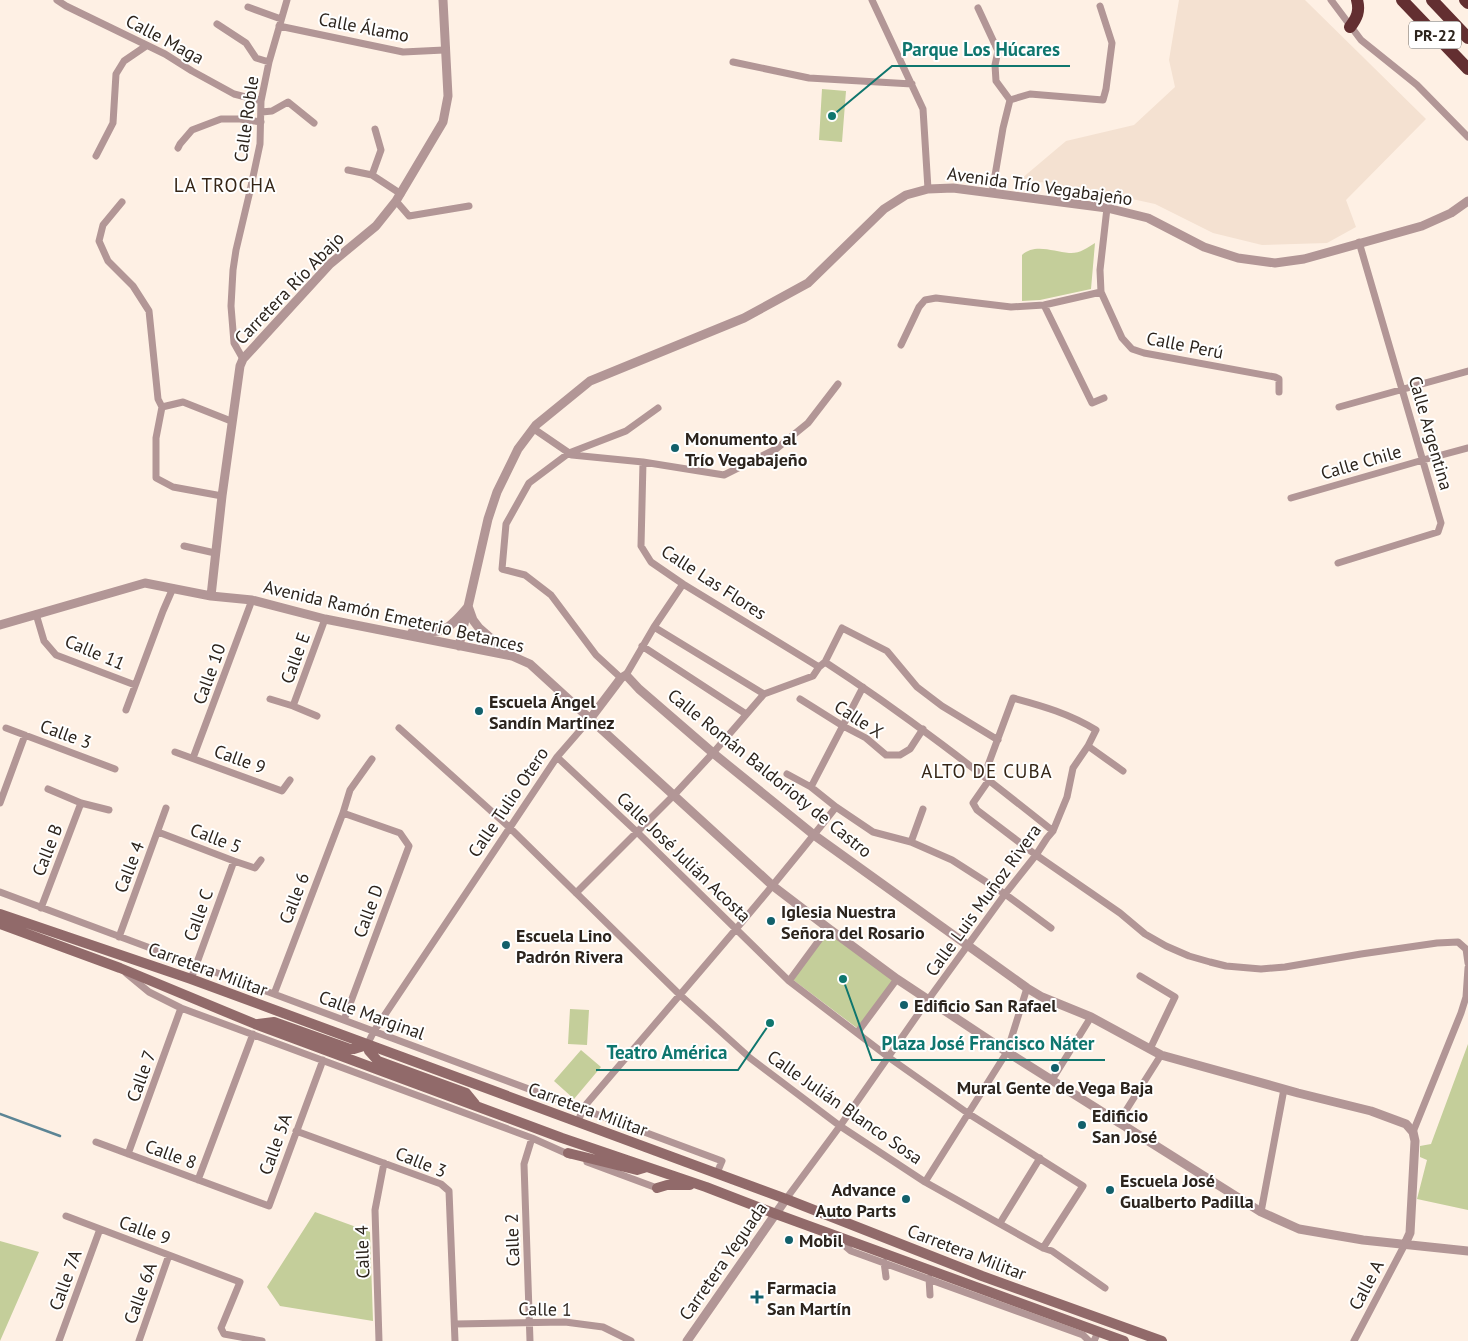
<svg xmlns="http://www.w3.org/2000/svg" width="1468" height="1341" viewBox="0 0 1468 1341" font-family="'PT Sans',sans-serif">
<rect width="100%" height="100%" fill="#fef0e4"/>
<path fill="#f4e1d1" d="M 1179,0 L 1305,0 L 1426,119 L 1346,200 L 1356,227 L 1327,243 L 1262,245 L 1213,233 L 1155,204 L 1091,190 L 1021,179 L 1066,141 L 1134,125 L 1175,87 L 1169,60 Z"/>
<path fill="#c4ce9a" d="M 822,89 L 846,91 L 842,142 L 819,140 Z
M 1095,243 L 1091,289 L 1040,300 L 1022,301 L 1022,255 C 1035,243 1054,252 1069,253 C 1079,254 1087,248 1095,243 Z
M 829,931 L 894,980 L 857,1028 L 792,979 Z
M 570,1009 L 589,1010 L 587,1045 L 568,1044 Z
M 1468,1044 L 1468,1210 L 1417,1199 L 1427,1160 L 1420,1157 L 1420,1146 L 1431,1144 Z
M 581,1050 L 601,1067 L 574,1099 L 554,1081 Z
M 315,1212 L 370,1232 L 373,1321 L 280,1306 L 267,1287 Z
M 0,1241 L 39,1252 L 0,1341 Z"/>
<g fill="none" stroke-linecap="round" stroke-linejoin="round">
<path stroke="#5c8595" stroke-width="2.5" d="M 0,1114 L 60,1136"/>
<path stroke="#b29696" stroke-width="7" d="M 57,0 L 66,6 L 165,54 L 192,71 L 234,94 L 261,101
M 872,0 L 923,109 L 928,189
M 1331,0 L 1361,40 L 1417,85 L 1468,137
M 248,7 L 281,19
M 978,8 L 998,51 L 995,65 L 996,81 L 1010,100
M 217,24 L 246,43 L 256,58 L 269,62
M 279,26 L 403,52 L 444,50
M 733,62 L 809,78 L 912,84
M 262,112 L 272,111 L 288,102 L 314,123
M 178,148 L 180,144 L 192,130 L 221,119 L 240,119 L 261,122
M 96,156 L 113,123 L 116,74 L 124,61 L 146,46
M 348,170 L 372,175 L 401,194
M 372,175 L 381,150 L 375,129
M 992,193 L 1003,128 L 1010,100 L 1030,94 L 1103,100 L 1106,89 L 1112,43 L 1100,6
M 396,201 L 409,216 L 469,206
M 122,202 L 103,225 L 99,241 L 108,261 L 133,286 L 149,311 L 158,399 L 162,407 L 156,438 L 156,478 L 173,487 L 222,496
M 1107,208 L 1100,270 L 1101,292 L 1122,338 L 1132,349 L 1144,353 L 1275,377 L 1279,379 L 1279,392
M 1044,305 L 1092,403 L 1104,398
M 901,345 L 919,307 L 925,300 L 936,298 L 1011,307 L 1044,305 L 1101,292
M 243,359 L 234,343 L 231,306 L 233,270 L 236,250 L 250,191 L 260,144 L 261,101 L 269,62 L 287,0
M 162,407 L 183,402 L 231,421
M 1339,407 L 1468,371
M 534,429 L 572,455 L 643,462 L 724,475 L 776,449 L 808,423 L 838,384
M 643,462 L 641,546 L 651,562 L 683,584 L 819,667
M 1291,498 L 1423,460 L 1468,448
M 184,546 L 215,553
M 1338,563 L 1438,532 L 1441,523 L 1359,242
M 36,614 L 44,641 L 56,655 L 135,685
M 654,627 L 764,694
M 642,646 L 746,714
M 825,662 C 905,714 979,772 1053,831
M 626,675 L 654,627 L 683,584
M 621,678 L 596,655 L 551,595 L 525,575 L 502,569 L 506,524 L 529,483 L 569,453 L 626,431 L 658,408
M 270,699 L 293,706 L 317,716
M 800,699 L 843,726 L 866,738 L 886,755 L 900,755 L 910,749 L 923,729
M 293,706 L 325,619
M 126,710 L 163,611 L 173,588
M 6,728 L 115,769
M 399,728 L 510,828 L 679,994 L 750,1058 L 840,1126 L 925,1182 L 1043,1248 L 1052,1251 L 1105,1288
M 1088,746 L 1123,771
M 175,752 L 282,791 L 290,780
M 557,757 L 637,832 L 789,981 L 891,1059 L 969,1114 L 1083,1186 L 1043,1248
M 193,758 L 252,600
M 787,774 L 811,787 L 836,807 L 873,832 L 911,842 L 952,860 L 1005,894 L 1051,928
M 989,780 L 973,803 L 977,810 L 1036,855 L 1120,913 L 1145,934 L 1166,946 L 1189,956 L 1210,962 L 1226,966 L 1261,969 L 1285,967 L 1361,954 L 1437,943 L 1458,942 L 1466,949 L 1468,963
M 811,787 L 863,687
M 48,789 L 81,803 L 109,810
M 0,803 L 25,735
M 343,813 L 400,833 L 409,846 L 344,1020
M 158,832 L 234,861 L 255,868 L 261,860
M 911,842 L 923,809
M 0,892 L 722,1161 L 717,1173
M 576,893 L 674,795 L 713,753 L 764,694 L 813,676 L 819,667 L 825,662 L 842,628 L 887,651 L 917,687 L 942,706 L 998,740
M 41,908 L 81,803
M 119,937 L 166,808
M 126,973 L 149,992 L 181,1008 L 532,1138 L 570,1155
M 1140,976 L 1175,997 L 1150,1049
M 191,979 L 234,861
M 789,981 L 828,928
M 274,994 L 343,813 L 350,790 L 372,759
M 857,1033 L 897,979
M 367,1045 L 374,1031 L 557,757 L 590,719
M 1052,1080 L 1091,1017
M 578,1122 L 583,1108 C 668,1008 755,910 836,807
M 1118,1123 L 1161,1055
M 296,1131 L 441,1184 L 449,1191 L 455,1341
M 1413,1132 L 1461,1013 L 1466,997 L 1468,968
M 96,1142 L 269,1206 L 323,1060
M 128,1154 L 181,1008
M 587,1162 L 657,1188
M 198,1180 L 253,1034
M 925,1182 L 1007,1052 L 1027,988
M 786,1199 L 840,1126 L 928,1000 L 1005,894 L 1036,855 L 1047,838 L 1053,831 L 1067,797 L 1073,768 L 1088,746 L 1096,730 C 1070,714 1043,706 1013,698 L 984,776
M 1261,1212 L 1284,1089
M 66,1216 L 240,1282 L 221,1328 L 224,1334 L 262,1341
M 1000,1223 L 1040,1158
M 840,1237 L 844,1245 L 851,1251 L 1083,1335 L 1089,1341
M 884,1262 L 886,1277
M 929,1278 L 930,1295
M 455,1324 L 565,1322 L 603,1327 L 631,1341
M 59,1341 L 100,1229
M 139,1341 L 169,1255
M 379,1341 L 375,1210 L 384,1163
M 530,1341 L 524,1164 L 532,1138
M 1094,1341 L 1098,1332
M 1354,1341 L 1405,1244"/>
<path stroke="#b29696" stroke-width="9" d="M 211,596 L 222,496 L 240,366 L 243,359 L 330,264 L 376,226 L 396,201 L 443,122 L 448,96 L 443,0
M 468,606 L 473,620 L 479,628 L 509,654
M 0,625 L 145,583 L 211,596 L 252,600 L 325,619 L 512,656 L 530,664 L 773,886 L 828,928 L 897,979 L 1007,1052 L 1261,1212 L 1299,1229 L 1363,1240 L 1468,1251
M 412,632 C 443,633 447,632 467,608
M 459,646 L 488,519 L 497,492 L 518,449 L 536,425 L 590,381 L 744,318 L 808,283 L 884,209 L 906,195 L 928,189 L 953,188 L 1107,208 L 1148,218 L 1204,247 L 1238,258 L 1275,263 L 1304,259 L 1422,226 L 1451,213 L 1468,201
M 590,719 L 621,678 L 626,675 L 639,689 L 713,753 L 814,835 L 1027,988 L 1042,997 L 1091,1017 L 1161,1055 L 1298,1093 L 1371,1111 L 1406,1124 L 1413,1132 L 1415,1141 L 1410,1233 L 1405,1244
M 687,1341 L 786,1199"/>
<path stroke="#916a6a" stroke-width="10" d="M 0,914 L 191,979 L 786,1199 L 982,1276 L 1162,1341
M 0,924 L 120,968 L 255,1024 L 562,1138 L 706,1187 L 776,1214 L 1124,1341
M 258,1024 L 274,1022 L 350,1049 L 354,1049 L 367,1045
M 367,1045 L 369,1051 L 378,1061 L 466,1093 L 475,1104
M 568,1153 L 637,1170 L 647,1167
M 657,1188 L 667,1185 L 690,1185"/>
<path stroke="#632f31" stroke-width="12" d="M 1402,0 L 1468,69
M 1432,0 L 1468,38
M 1465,0 L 1468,3
M 1350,27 C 1357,18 1360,11 1357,0"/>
</g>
<g fill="#12606b" stroke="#fff" stroke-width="2">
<circle cx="675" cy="448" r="5"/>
<circle cx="479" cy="711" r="5"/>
<circle cx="771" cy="921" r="5"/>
<circle cx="506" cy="945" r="5"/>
<circle cx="904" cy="1005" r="5"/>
<circle cx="1055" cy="1068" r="5"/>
<circle cx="1082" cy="1125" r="5"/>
<circle cx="1110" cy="1190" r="5"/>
<circle cx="906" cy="1199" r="5"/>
<circle cx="789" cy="1240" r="5"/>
<path d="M754.5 1289.5h5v5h5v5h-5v5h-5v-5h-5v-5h5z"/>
</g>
<g text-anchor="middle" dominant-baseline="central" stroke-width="4" stroke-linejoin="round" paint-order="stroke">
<rect fill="#fff" stroke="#6b6661" stroke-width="1" x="1409" y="21.5" width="52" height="27" rx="4"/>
<g font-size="16" font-weight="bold" fill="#2c241d">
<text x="1435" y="35">PR-22</text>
</g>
<g font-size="18" fill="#2c241d" stroke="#fff">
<text transform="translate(364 27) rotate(11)">Calle Álamo</text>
<text transform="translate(165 39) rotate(28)">Calle Maga</text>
<text transform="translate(246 119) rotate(-82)">Calle Roble</text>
<text transform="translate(1040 186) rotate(8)">Avenida Trío Vegabajeño</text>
<text transform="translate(289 288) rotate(-46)">Carretera Río Abajo</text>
<text transform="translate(1185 345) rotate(11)">Calle Perú</text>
<text transform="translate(1431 433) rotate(74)">Calle Argentina</text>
<text transform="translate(1361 462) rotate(-16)">Calle Chile</text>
<text transform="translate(714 582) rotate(33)">Calle Las Flores</text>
<text transform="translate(394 616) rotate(13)">Avenida Ramón Emeterio Betances</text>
<text transform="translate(95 652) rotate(23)">Calle 11</text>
<text transform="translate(295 658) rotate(-70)">Calle E</text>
<text transform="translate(209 674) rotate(-70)">Calle 10</text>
<text transform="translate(859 719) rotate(33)">Calle X</text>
<text transform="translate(66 734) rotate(20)">Calle 3</text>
<text transform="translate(240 759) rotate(20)">Calle 9</text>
<text transform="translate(770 773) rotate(39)">Calle Román Baldorioty de Castro</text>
<text transform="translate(508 802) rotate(-56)">Calle Tulio Otero</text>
<text transform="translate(216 838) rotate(21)">Calle 5</text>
<text transform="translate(47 850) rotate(-69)">Calle B</text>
<text transform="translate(684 857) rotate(44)">Calle José Julián Acosta</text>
<text transform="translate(129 867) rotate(-69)">Calle 4</text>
<text transform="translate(294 898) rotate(-69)">Calle 6</text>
<text transform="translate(983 900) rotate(-54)">Calle Luis Muñoz Rivera</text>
<text transform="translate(368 911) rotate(-70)">Calle D</text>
<text transform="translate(198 915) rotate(-70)">Calle C</text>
<text transform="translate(208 969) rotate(20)">Carretera Militar</text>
<text transform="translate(372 1015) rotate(20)">Calle Marginal</text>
<text transform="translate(141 1076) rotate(-70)">Calle 7</text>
<text transform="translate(845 1107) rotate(35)">Calle Julián Blanco Sosa</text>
<text transform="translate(588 1109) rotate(20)">Carretera Militar</text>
<text transform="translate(275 1144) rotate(-70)">Calle 5A</text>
<text transform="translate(171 1154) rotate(20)">Calle 8</text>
<text transform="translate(421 1162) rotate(22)">Calle 3</text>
<text transform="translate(145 1230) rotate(20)">Calle 9</text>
<text transform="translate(512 1240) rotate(-92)">Calle 2</text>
<text transform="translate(362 1252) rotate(-92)">Calle 4</text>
<text transform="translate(967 1252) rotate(21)">Carretera Militar</text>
<text transform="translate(723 1261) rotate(-55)">Carretera Yeguada</text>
<text transform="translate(65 1280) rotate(-70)">Calle 7A</text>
<text transform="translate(1366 1285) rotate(-62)">Calle A</text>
<text transform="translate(140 1293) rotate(-70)">Calle 6A</text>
<text transform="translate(545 1309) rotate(1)">Calle 1</text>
</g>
<g font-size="18" font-weight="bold" fill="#2c241d" stroke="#fff" text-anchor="start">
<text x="685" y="438">Monumento al<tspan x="685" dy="21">Trío Vegabajeño</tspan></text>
<text x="489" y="701">Escuela Ángel<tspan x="489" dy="21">Sandín Martínez</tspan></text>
<text x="781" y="911">Iglesia Nuestra<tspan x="781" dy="21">Señora del Rosario</tspan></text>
<text x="516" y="935">Escuela Lino<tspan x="516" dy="21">Padrón Rivera</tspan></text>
<text x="914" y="1005">Edificio San Rafael</text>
<text x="1055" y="1087" text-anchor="middle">Mural Gente de Vega Baja</text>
<text x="1092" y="1115">Edificio<tspan x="1092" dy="21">San José</tspan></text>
<text x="1120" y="1180">Escuela José<tspan x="1120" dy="21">Gualberto Padilla</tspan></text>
<text x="896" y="1189" text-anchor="end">Advance<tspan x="896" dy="21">Auto Parts</tspan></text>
<text x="799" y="1240">Mobil</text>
<text x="767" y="1287">Farmacia<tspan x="767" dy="21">San Martín</tspan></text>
</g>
<g font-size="19" letter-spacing="1" fill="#352516" stroke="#fff">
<text x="225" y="185">LA TROCHA</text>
<text x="987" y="771">ALTO DE CUBA</text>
</g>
</g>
<path fill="none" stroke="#0f766e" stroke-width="2" d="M832 116L892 66H1070M843 979L872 1060H1105M770 1023L738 1070H596"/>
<g fill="#0f766e" stroke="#fff" stroke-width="2">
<circle cx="832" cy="116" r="5"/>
<circle cx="843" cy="979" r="5"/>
<circle cx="770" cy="1023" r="5"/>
</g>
<g font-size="19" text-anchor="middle" font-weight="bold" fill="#0f766e" stroke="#fff" stroke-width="4" stroke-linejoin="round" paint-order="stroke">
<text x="981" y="56">Parque Los Húcares</text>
<text x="988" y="1050">Plaza José Francisco Náter</text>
<text x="667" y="1059">Teatro América</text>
</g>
</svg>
